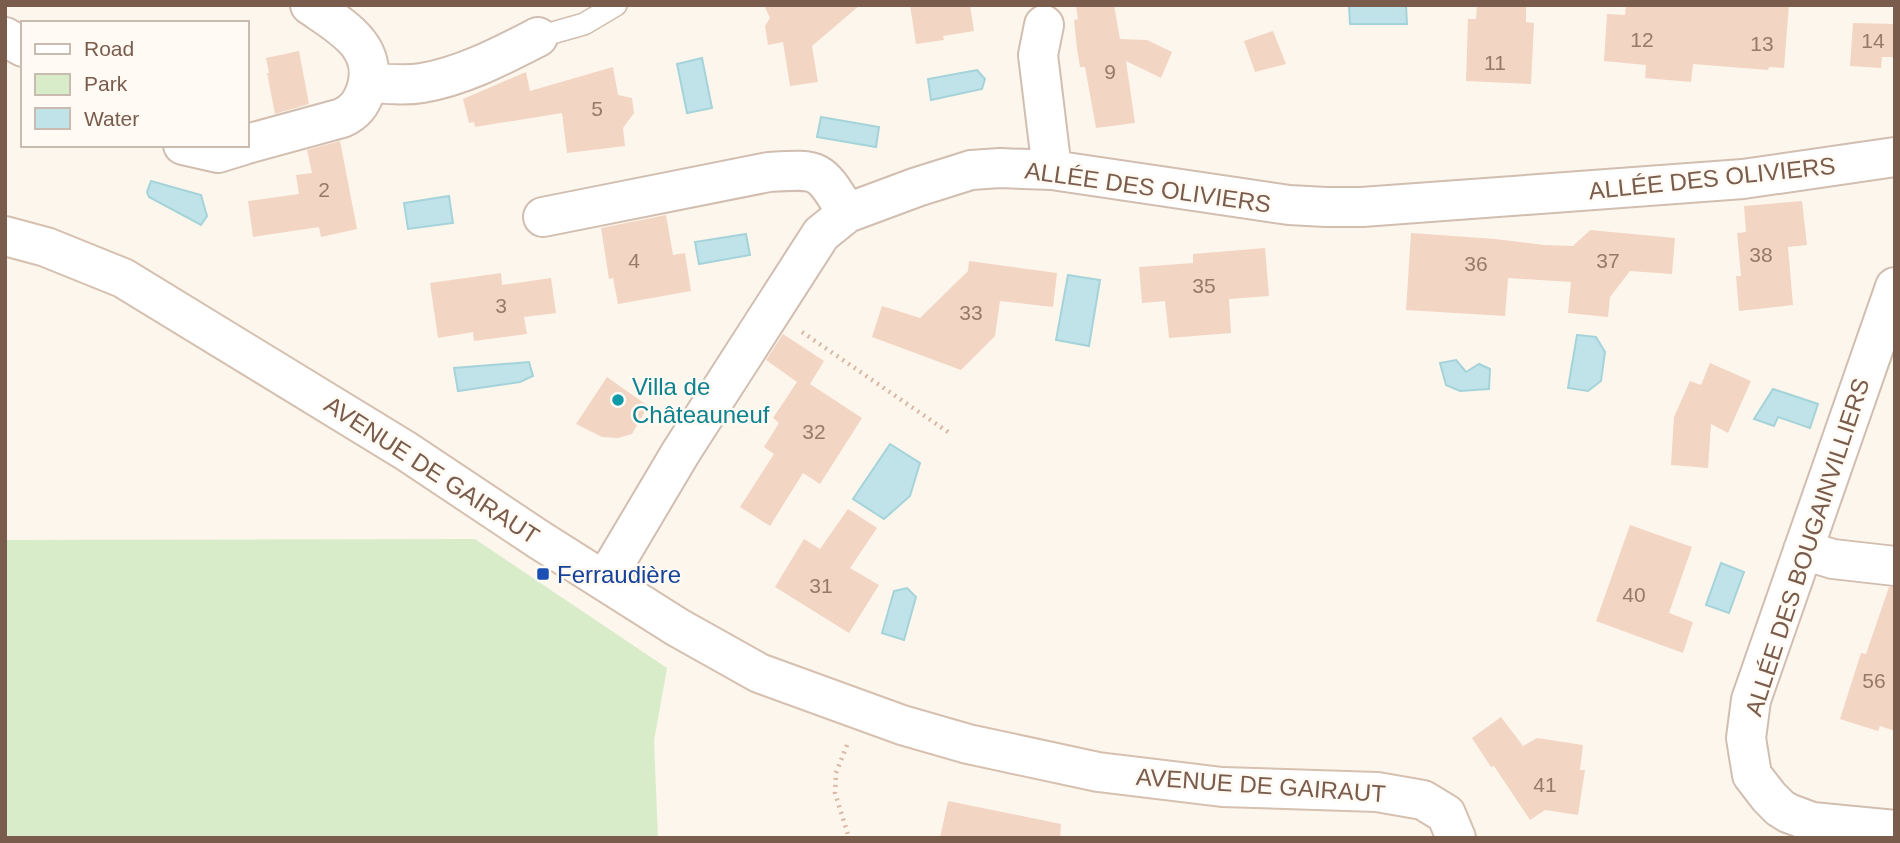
<svg xmlns="http://www.w3.org/2000/svg" width="1900" height="843" viewBox="0 0 1900 843" font-family="Helvetica,sans-serif">
<rect width="100%" height="100%" fill="#fdf6ec"/>
<path fill="#d8ecc9" d="M 475,539 L 667,668 L 654,741 L 658,838 L 5,838 L 5,540 Z"/>
<path fill="#bfe3e8" stroke="#a5d3da" stroke-width="2" d="M 1349,5 L 1406,5 L 1407,24 L 1350,24 Z
M 702,58 L 712,108 L 687,113 L 677,64 Z
M 977,70 L 985,79 L 982,89 L 931,100 L 928,79 Z
M 821,117 L 879,127 L 876,147 L 817,137 Z
M 151,181 L 201,195 L 207,216 L 201,225 L 149,197 L 147,192 Z
M 449,196 L 453,223 L 408,229 L 404,203 Z
M 746,234 L 750,255 L 699,264 L 695,242 Z
M 1068,275 L 1100,280 L 1089,346 L 1056,340 Z
M 1577,335 L 1596,337 L 1605,352 L 1601,381 L 1588,391 L 1568,388 Z
M 1456,360 L 1466,372 L 1479,364 L 1490,369 L 1489,389 L 1460,391 L 1446,385 L 1440,363 Z
M 529,362 L 533,376 L 520,382 L 458,391 L 454,368 Z
M 1773,389 L 1818,404 L 1810,428 L 1778,417 L 1774,426 L 1754,419 Z
M 890,444 L 920,463 L 910,496 L 884,519 L 853,499 Z
M 1721,563 L 1744,572 L 1729,613 L 1706,605 Z
M 907,588 L 916,597 L 904,640 L 882,633 L 894,591 Z"/>
<path fill="#f3d5c3" d="M 764,5 L 860,5 L 812,46 L 818,82 L 790,86 L 783,42 L 768,45 L 765,26 L 770,18 Z
M 910,5 L 970,5 L 974,31 L 943,36 L 944,40 L 916,44 Z
M 1076,5 L 1114,5 L 1120,39 L 1147,40 L 1172,52 L 1161,78 L 1126,61 L 1135,123 L 1096,128 L 1085,67 L 1080,67 L 1077,49 L 1074,20 L 1078,19 Z
M 1477,5 L 1526,5 L 1526,22 L 1534,23 L 1531,84 L 1466,81 L 1468,19 L 1476,19 Z
M 1626,5 L 1789,5 L 1784,68 L 1769,67 L 1768,70 L 1693,64 L 1691,82 L 1645,78 L 1646,65 L 1604,61 L 1607,14 L 1625,15 Z
M 1853,23 L 1895,24 L 1895,57 L 1882,57 L 1881,68 L 1850,66 Z
M 1273,31 L 1286,64 L 1255,72 L 1244,41 Z
M 299,51 L 309,104 L 275,114 L 267,73 L 269,73 L 266,58 Z
M 613,67 L 618,95 L 632,98 L 634,113 L 623,128 L 625,146 L 567,153 L 562,113 L 475,127 L 474,122 L 469,123 L 463,99 L 526,72 L 530,91 Z
M 340,141 L 357,229 L 321,237 L 319,227 L 253,237 L 248,201 L 299,194 L 296,175 L 312,173 L 307,150 Z
M 1802,201 L 1807,245 L 1788,247 L 1793,305 L 1739,311 L 1736,276 L 1741,276 L 1737,233 L 1746,232 L 1744,206 Z
M 666,215 L 673,255 L 685,253 L 691,291 L 618,304 L 613,278 L 609,279 L 601,228 Z
M 1590,230 L 1675,238 L 1672,274 L 1630,271 L 1610,297 L 1608,317 L 1568,313 L 1571,282 L 1508,278 L 1505,316 L 1406,310 L 1411,233 L 1495,239 L 1544,245 L 1573,246 Z
M 1265,248 L 1269,296 L 1229,299 L 1231,333 L 1169,338 L 1165,301 L 1142,303 L 1139,267 L 1193,263 L 1193,254 Z
M 969,261 L 1057,273 L 1053,307 L 1000,301 L 995,336 L 961,370 L 872,337 L 882,306 L 920,318 L 968,271 Z
M 501,273 L 502,285 L 551,278 L 556,313 L 524,317 L 527,334 L 474,341 L 473,332 L 438,338 L 430,283 Z
M 783,334 L 824,361 L 810,384 L 862,418 L 820,484 L 803,473 L 770,526 L 740,507 L 774,454 L 764,447 L 779,423 L 773,418 L 797,382 L 766,360 Z
M 1710,363 L 1751,381 L 1728,433 L 1711,424 L 1708,468 L 1671,465 L 1674,417 L 1690,381 L 1701,385 Z
M 607,377 L 648,406 L 632,434 L 618,438 L 602,437 L 576,424 Z
M 848,509 L 877,528 L 850,568 L 879,585 L 849,633 L 775,587 L 804,539 L 820,549 Z
M 1630,525 L 1692,547 L 1669,613 L 1693,622 L 1683,653 L 1596,621 Z
M 1889,587 L 1895,587 L 1895,731 L 1880,726 L 1878,731 L 1840,719 L 1861,653 L 1866,654 Z
M 1501,717 L 1523,746 L 1537,738 L 1583,745 L 1580,770 L 1585,770 L 1578,815 L 1545,810 L 1530,820 L 1494,766 L 1491,767 L 1472,738 Z
M 948,801 L 1061,824 L 1060,838 L 940,838 Z"/>
<g fill="none" stroke-linecap="round" stroke-linejoin="round">
<defs>
<path id="lane" d="M 538,37 L 584,24 L 616,5"/>
<path id="street" d="M 1044,25 L 1038,55 L 1052,170
M 5,37 L 23,47
M 368,82 C 386,84 405,86 422,83 C 463,76 501,56 538,37
M 247,144 L 342,118 C 355,112 361,104 366,90 C 380,46 340,26 310,5
M 183,145 L 218,153 L 244,145
M 543,217 L 769,172 C 821,169 819,168 847,213
M 1895,287 L 1751,700 L 1746,738 L 1752,775 L 1769,797 L 1780,808 L 1788,813 L 1812,822 L 1895,830
M 1803,550 L 1833,559 L 1895,566
M 605,580 L 681,452 L 821,234 L 847,213 L 917,187 L 971,170 L 1000,168 L 1052,170 L 1289,205 L 1326,207 L 1362,207 L 1743,179 L 1895,157"/>
<path id="secondary" d="M 5,236 L 46,247 L 123,278 L 406,451 L 538,539 L 677,627 L 759,673 L 902,725 L 968,744 L 1098,772 L 1222,787 L 1377,792 L 1423,800 L 1446,814 L 1456,838"/>
</defs>
<use href="#lane" stroke="#d1beb0" stroke-width="24"/>
<use href="#street" stroke="#d1beb0" stroke-width="42"/>
<use href="#secondary" stroke="#d6c0b0" stroke-width="42"/>
<path stroke="#d9b8a5" stroke-width="4.5" stroke-dasharray="2 5" stroke-linecap="butt" d="M 802,332 L 951,434
M 847,745 L 836,773 L 835,793 L 849,838"/>
<use href="#lane" stroke="#fff" stroke-width="21"/>
<use href="#street" stroke="#fff" stroke-width="38"/>
<use href="#secondary" stroke="#fff" stroke-width="38"/>
</g>
<circle fill="#0f9aa8" stroke="#fffaf3" stroke-width="2.5" cx="618" cy="400" r="7"/>
<rect fill="#1a4fb4" stroke="#fffaf3" stroke-width="2.5" x="536" y="567" width="14" height="14" rx="3.5"/>
<g text-anchor="middle" dominant-baseline="central" stroke-width="5" stroke-linejoin="round" paint-order="stroke">
<g font-size="21" fill="#987a6a">
<text x="1642" y="39">12</text>
<text x="1873" y="40">14</text>
<text x="1762" y="43">13</text>
<text x="1495" y="62">11</text>
<text x="1110" y="71">9</text>
<text x="597" y="108">5</text>
<text x="324" y="189">2</text>
<text x="1761" y="254">38</text>
<text x="634" y="260">4</text>
<text x="1608" y="260">37</text>
<text x="1476" y="263">36</text>
<text x="1204" y="285">35</text>
<text x="501" y="305">3</text>
<text x="971" y="312">33</text>
<text x="814" y="431">32</text>
<text x="821" y="585">31</text>
<text x="1634" y="594">40</text>
<text x="1874" y="680">56</text>
<text x="1545" y="784">41</text>
</g>
<g font-size="24" fill="#7a5c4d" stroke="#fffaf3">
<text transform="translate(1712 178) rotate(-6)">ALLÉE DES OLIVIERS</text>
<text transform="translate(1148 187) rotate(8)">ALLÉE DES OLIVIERS</text>
<text transform="translate(432 470) rotate(33)">AVENUE DE GAIRAUT</text>
<text transform="translate(1807 547) rotate(-72)">ALLÉE DES BOUGAINVILLIERS</text>
<text transform="translate(1261 785) rotate(4)">AVENUE DE GAIRAUT</text>
</g>
<g font-size="24" fill="#0d838f" stroke="#fffaf3" text-anchor="start">
<text x="632" y="386">Villa de<tspan x="632" dy="28">Châteauneuf</tspan></text>
</g>
<g font-size="24" fill="#164399" stroke="#fffaf3" text-anchor="start">
<text x="557" y="574">Ferraudière</text>
</g>
</g>
<rect width="1900" height="843" fill="none" stroke="#7a5c4d" stroke-width="14"/>
<rect x="21" y="21" width="228" height="126" fill="#fffaf3" stroke="#cabbb1" stroke-width="2"/>
<rect x="35" y="44" width="35" height="10" fill="#ffffff" stroke="#cabbb1" stroke-width="2"/>
<text x="84" y="56" font-size="21" fill="#7a5c4d">Road</text>
<rect x="35" y="74" width="35" height="21" fill="#d8ecc9" stroke="#cabbb1" stroke-width="2"/>
<text x="84" y="91" font-size="21" fill="#7a5c4d">Park</text>
<rect x="35" y="108" width="35" height="21" fill="#bfe3e8" stroke="#cabbb1" stroke-width="2"/>
<text x="84" y="126" font-size="21" fill="#7a5c4d">Water</text>
</svg>
